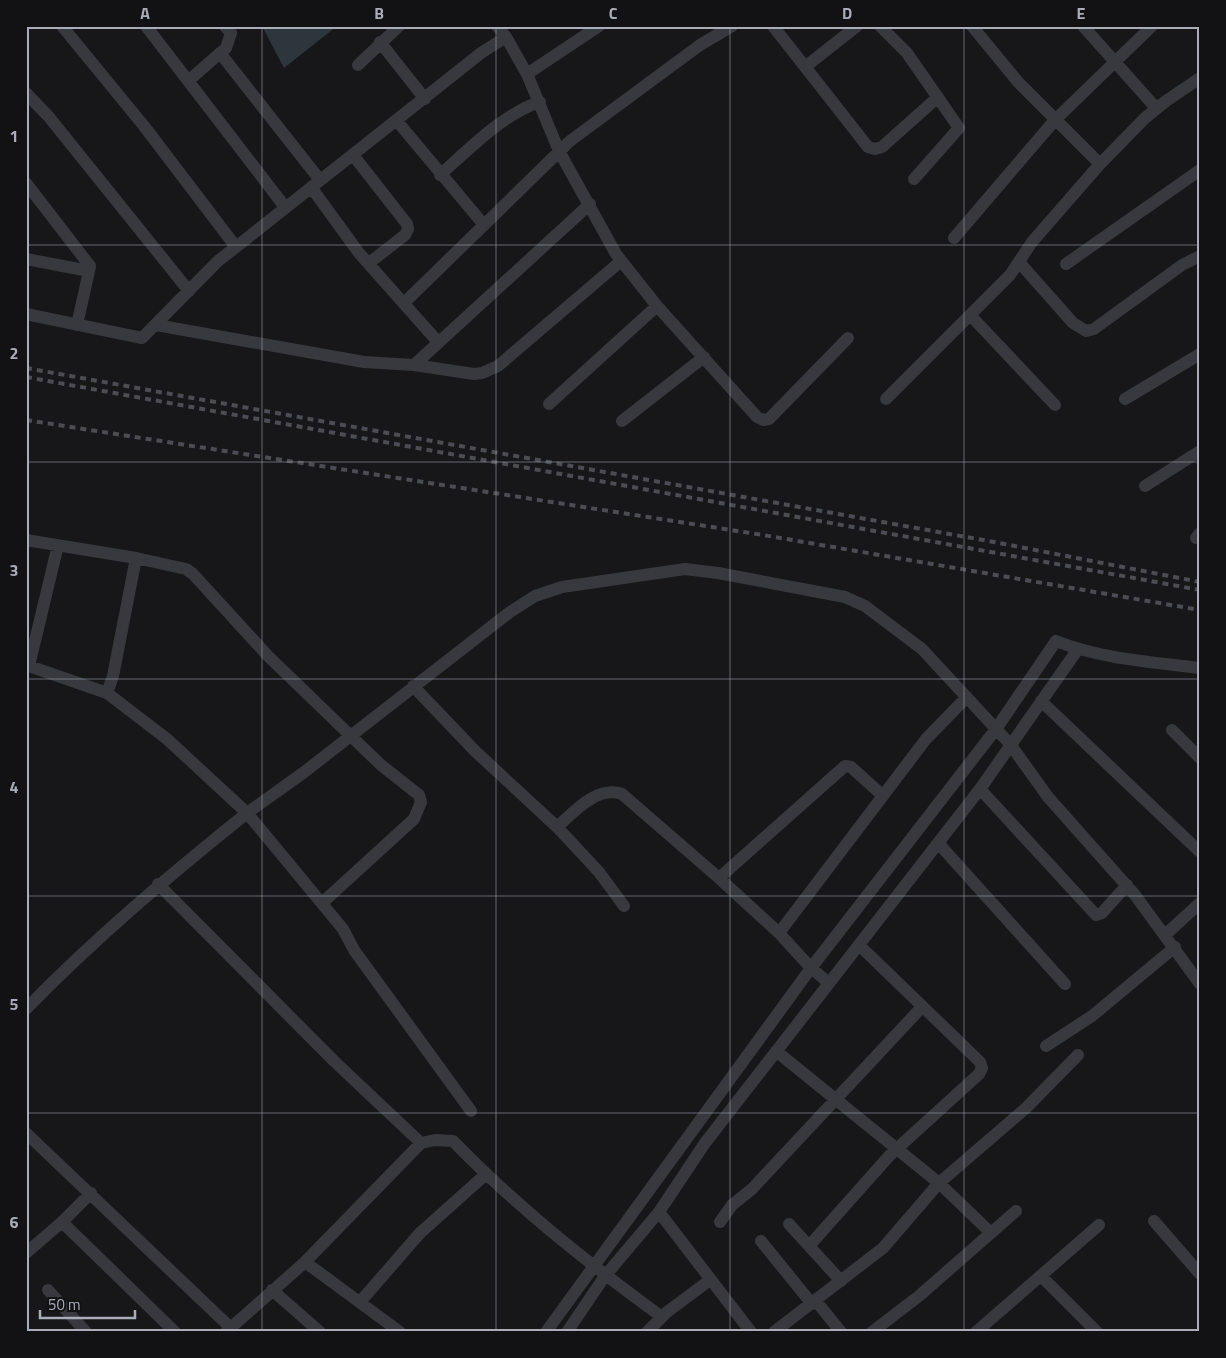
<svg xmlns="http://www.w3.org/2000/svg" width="1226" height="1358" viewBox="0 0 1226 1358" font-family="'Titillium Web',sans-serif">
<rect width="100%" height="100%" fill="#171719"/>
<path fill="#2d353d" d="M 262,26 L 337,26 L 284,68 Z"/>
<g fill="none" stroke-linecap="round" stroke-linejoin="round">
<path stroke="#38393e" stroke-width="12" d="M 62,26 L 144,126 L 236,247
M 146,26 L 285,207
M 773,26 L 868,147 L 875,149 L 882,147 L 938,97
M 880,26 L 907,53 L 959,128 L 914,179
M 972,26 L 1018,82 L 1100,164
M 1083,26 L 1156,108
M 506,37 L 527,74 L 559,151 L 616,254 L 657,306 L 757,417 L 763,420 L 769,419 L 848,338
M 380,42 L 425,99
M 220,53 L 320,180
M 358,65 L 399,26
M 805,67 L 857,26
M 527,74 L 599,26
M 188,81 L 226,48 L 231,33 L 225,26
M 26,93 L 49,117 L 189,291
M 397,121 L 484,225
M 353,155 L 407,224 L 408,229 L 405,235 L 369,263
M 440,175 C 468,150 504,113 540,102
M 26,183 L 90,266 L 89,271
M 311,187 L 359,253 L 438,342
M 954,238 L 1055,120 L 1152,26
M 26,259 L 89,271 L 77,325
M 1019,262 L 1073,323 L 1086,331 L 1094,329 L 1182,265 L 1200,256
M 1066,264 L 1200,170
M 404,303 L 570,141 L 700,45 L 732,26
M 26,314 L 142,338 L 218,261 L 236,247 L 481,53 L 506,37 L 497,26
M 971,316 L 1055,405
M 156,325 L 364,362 L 414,365 L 474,374 L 482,373 L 498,366 L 621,261
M 414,365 L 590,204
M 886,399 L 1010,275 L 1032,242 L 1100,164 L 1145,118 L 1166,101 L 1200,78
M 1125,399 L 1200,354
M 549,404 L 657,306
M 622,421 L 704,357
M 1145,486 L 1200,451
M 1196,538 L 1200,533
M 26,540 L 136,558 L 186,569 L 193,574 L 268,656 L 381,765 L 419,795 L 421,802 L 414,819 L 322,903
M 26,665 L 107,693 L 167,739 L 247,813 C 170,875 95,938 26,1009
M 29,666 L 58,545
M 413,686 L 475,751 L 557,827 L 599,872 L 624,906
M 107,693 L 113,676 L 136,558
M 1041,701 L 1200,852
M 1172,730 L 1200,758
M 980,789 L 1096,915 L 1102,913 L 1127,885
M 557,827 C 574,812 597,785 622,794 L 719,878 L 779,933 L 811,968 L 829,983
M 939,844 L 1065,984
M 719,878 L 845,766 L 851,767 L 882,795
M 158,884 L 334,1061 L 421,1143
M 779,933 L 926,739 L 967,697
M 1165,935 L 1200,903
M 1046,1046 L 1092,1016 L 1175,947
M 776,1051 L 939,1183 L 991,1233
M 471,1111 L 354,950 L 343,929 L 247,813 L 303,773 L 510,612 L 535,596 L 562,587 L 685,569 L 718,573 L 845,597 L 865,606 L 922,649 L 1010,744 L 1048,797 L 1135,895 L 1200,984
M 26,1133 L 231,1328
M 91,1193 L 62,1222 L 175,1332
M 659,1212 L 751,1332
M 1154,1221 L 1200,1274
M 720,1222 L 732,1205 L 752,1189 L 921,1008
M 789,1224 L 841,1281
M 761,1241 L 812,1304
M 809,1246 L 890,1155 L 979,1074 L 982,1068 L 980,1062 L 859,945
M 26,1253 L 62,1222
M 305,1262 L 400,1332
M 1042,1277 L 1097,1332
M 48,1290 L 86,1332
M 272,1290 L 320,1332
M 816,1301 L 841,1332
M 360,1302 L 420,1233 L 485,1175
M 226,1332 L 305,1262 L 421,1143 L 435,1140 L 453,1141 C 517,1207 588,1263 662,1317
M 546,1332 L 811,968 L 996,729 L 1056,641 C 1101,659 1152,662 1200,668
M 567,1332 L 605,1276 L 659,1212 L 705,1143 L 980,789 L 1078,649
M 647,1332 L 667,1312 L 710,1280
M 774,1332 L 883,1248 L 939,1183 L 1026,1108 L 1078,1055
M 872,1332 L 919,1296 L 1016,1211
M 976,1332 L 1099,1225"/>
<path stroke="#4b4d53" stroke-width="4" stroke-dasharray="6 5" stroke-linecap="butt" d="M 26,368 L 994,542 L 1200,582
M 26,377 L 1200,590
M 26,420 L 763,535 L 1200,610"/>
</g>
<path fill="none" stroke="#a9adb9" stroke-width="1" stroke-opacity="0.55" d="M 262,26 L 262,1332M 496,26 L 496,1332M 730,26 L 730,1332M 964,26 L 964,1332M 26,245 L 1200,245M 26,462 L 1200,462M 26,679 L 1200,679M 26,896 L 1200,896M 26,1113 L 1200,1113"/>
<rect width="1226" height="1358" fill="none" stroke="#121214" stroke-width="55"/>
<path d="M40 1310v8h95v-8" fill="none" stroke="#a9adb9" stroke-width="2.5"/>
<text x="48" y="1310" font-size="15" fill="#a9adb9" stroke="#121214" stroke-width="4" paint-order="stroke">50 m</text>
<rect x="28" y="28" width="1170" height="1302" fill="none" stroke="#a9adb9" stroke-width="2"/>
<g font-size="16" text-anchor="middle" font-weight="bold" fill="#a9adb9">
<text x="145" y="19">A</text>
<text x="379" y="19">B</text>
<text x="613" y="19">C</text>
<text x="847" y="19">D</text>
<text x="1081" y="19">E</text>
<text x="14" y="142">1</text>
<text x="14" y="359">2</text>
<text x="14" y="576">3</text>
<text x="14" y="793">4</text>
<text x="14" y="1010">5</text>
<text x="14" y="1228">6</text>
</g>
</svg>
